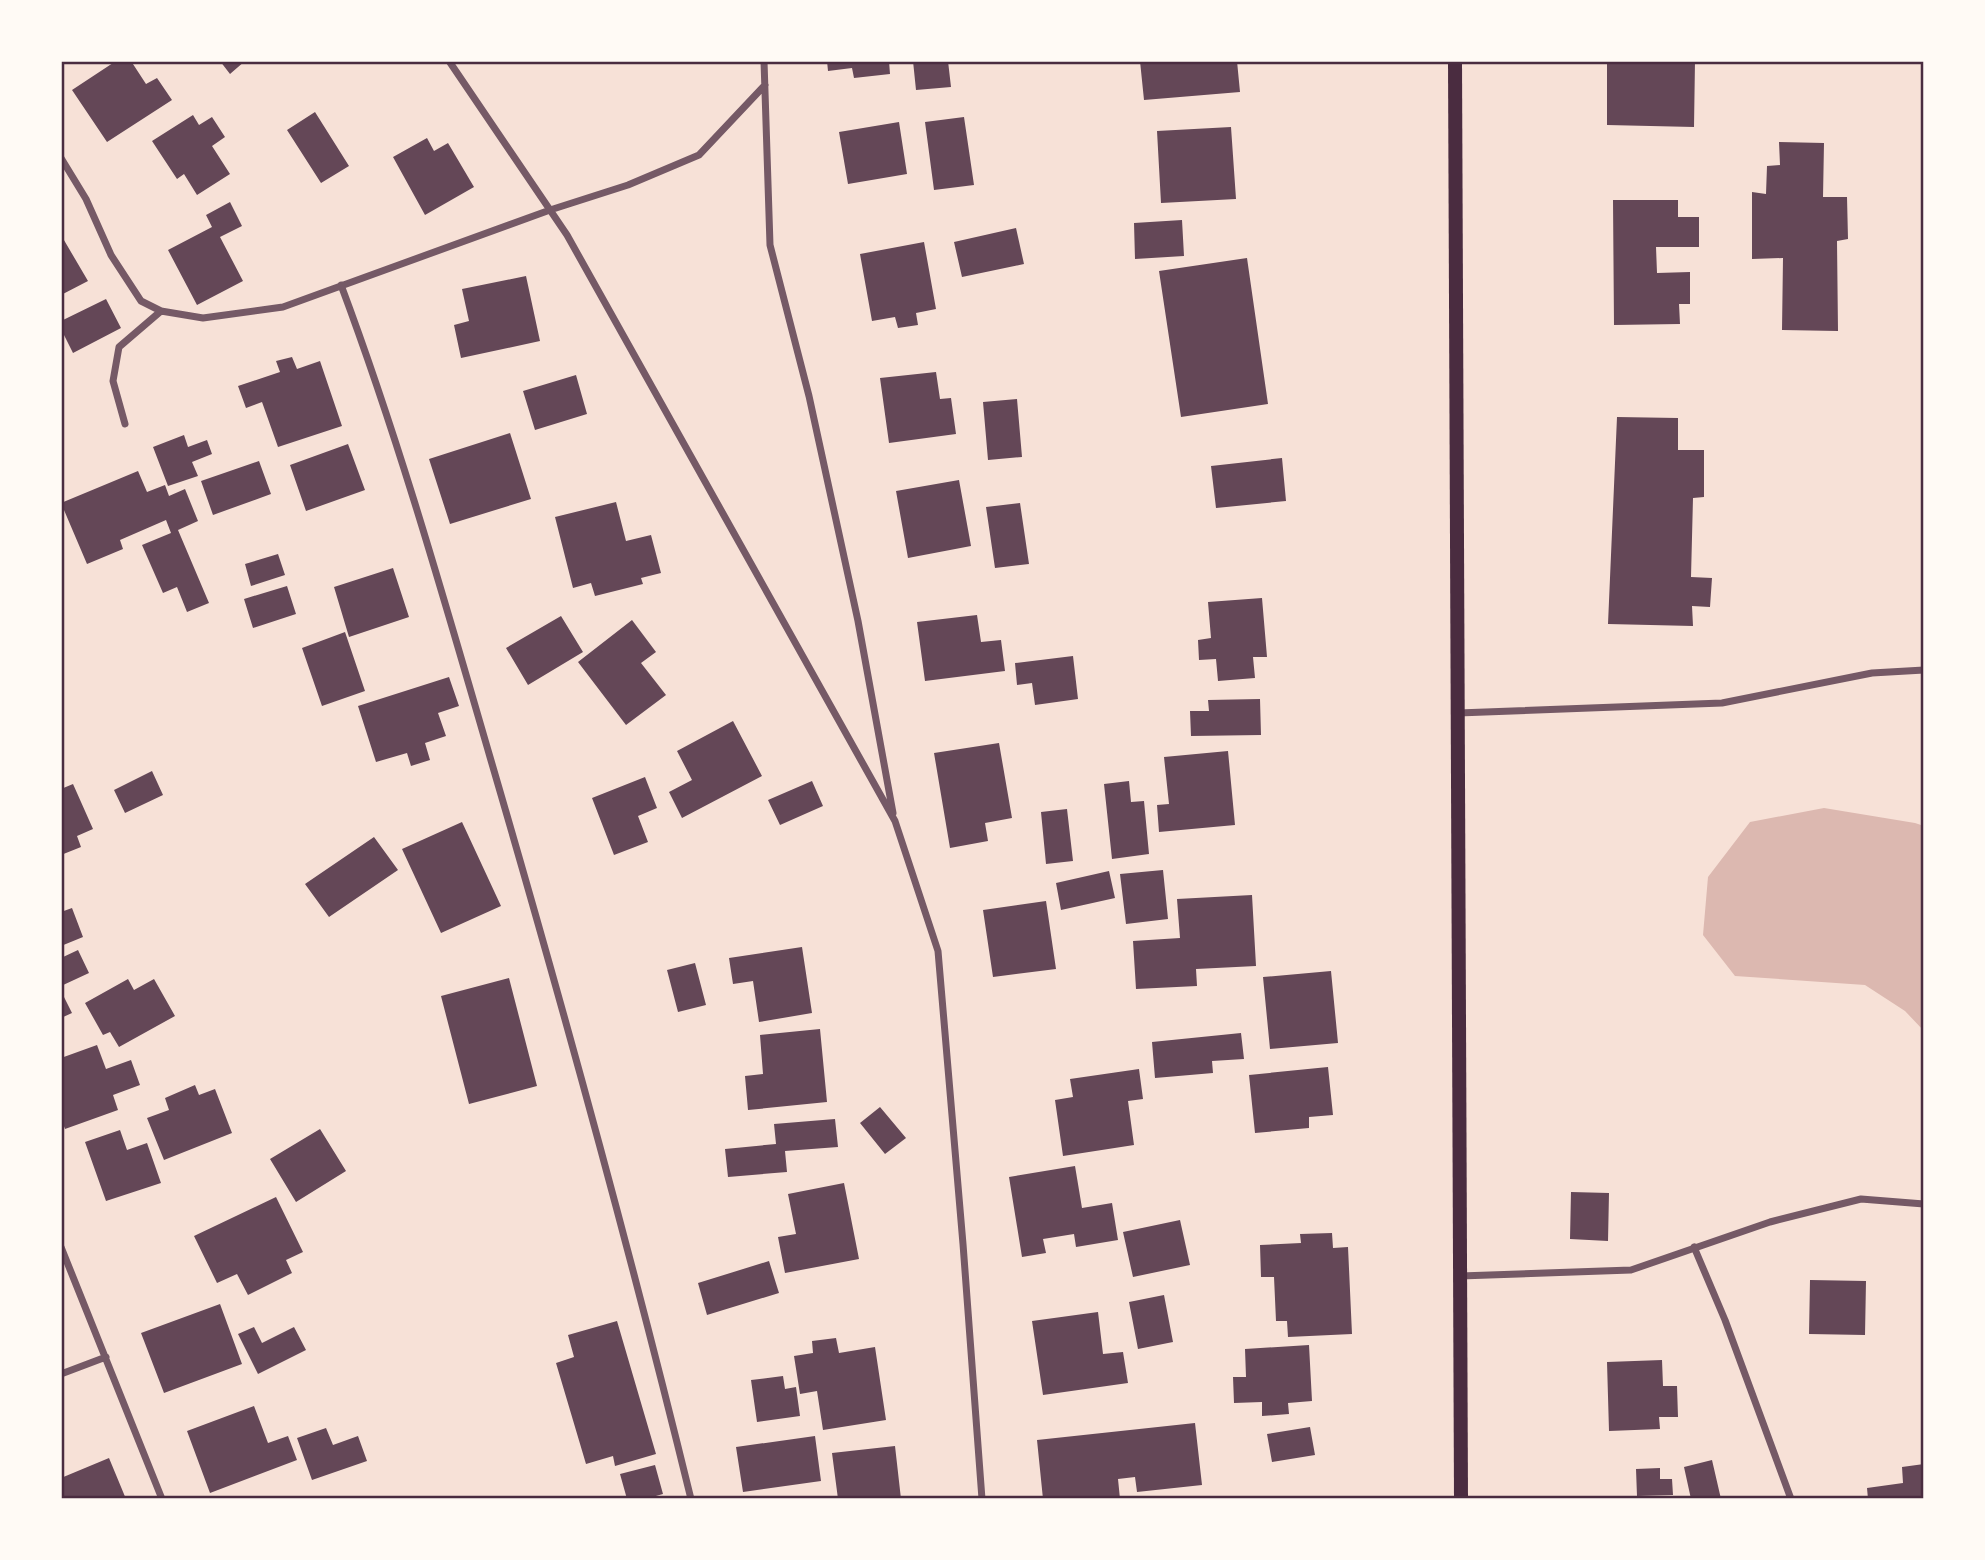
<svg xmlns="http://www.w3.org/2000/svg" width="1985" height="1560" viewBox="0 0 1985 1560" font-family="Raleway,sans-serif">
<rect width="100%" height="100%" fill="#f7e1d7"/>
<path fill="#dcb8b0" d="M 1824,808 L 1915,823 L 1924,826 L 1924,1031 L 1905,1011 L 1865,985 L 1735,976 L 1703,935 L 1708,877 L 1750,822 Z"/>
<path fill="#644757" d="M 116,61 L 131,61 L 146,84 L 157,78 L 172,100 L 107,142 L 72,90 Z
M 220,61 L 245,61 L 230,74 Z
M 827,61 L 889,61 L 890,74 L 854,78 L 852,68 L 828,71 Z
M 913,61 L 948,61 L 951,87 L 916,90 Z
M 1140,61 L 1237,61 L 1240,92 L 1144,100 Z
M 1607,61 L 1695,61 L 1694,127 L 1607,125 Z
M 315,112 L 349,166 L 321,183 L 287,130 Z
M 193,115 L 199,125 L 212,117 L 225,137 L 212,146 L 230,174 L 197,195 L 184,174 L 177,179 L 152,141 Z
M 964,117 L 974,185 L 934,190 L 925,122 Z
M 899,122 L 907,174 L 848,184 L 839,132 Z
M 1231,127 L 1236,199 L 1161,203 L 1157,131 Z
M 427,138 L 434,151 L 448,143 L 474,187 L 425,215 L 393,157 Z
M 1779,142 L 1824,143 L 1823,197 L 1847,197 L 1848,239 L 1837,241 L 1838,331 L 1782,330 L 1783,258 L 1752,259 L 1752,192 L 1766,194 L 1767,166 L 1780,165 Z
M 1613,200 L 1678,200 L 1678,217 L 1699,217 L 1699,247 L 1656,247 L 1657,273 L 1690,272 L 1690,304 L 1679,304 L 1680,324 L 1614,325 Z
M 230,202 L 242,226 L 220,237 L 243,281 L 197,305 L 168,250 L 212,227 L 206,215 Z
M 1182,220 L 1184,256 L 1135,259 L 1134,223 Z
M 1016,228 L 1024,264 L 962,277 L 954,242 Z
M 61,235 L 88,281 L 61,295 Z
M 924,242 L 936,309 L 916,313 L 918,325 L 898,328 L 895,317 L 872,321 L 860,254 Z
M 1247,258 L 1268,404 L 1181,417 L 1159,271 Z
M 526,276 L 540,341 L 461,358 L 454,325 L 469,321 L 462,289 Z
M 106,299 L 121,328 L 73,353 L 61,329 L 61,321 Z
M 292,357 L 297,369 L 320,361 L 342,426 L 278,447 L 262,402 L 246,408 L 238,386 L 280,372 L 276,361 Z
M 936,372 L 940,399 L 951,398 L 956,434 L 889,443 L 880,378 Z
M 576,375 L 587,414 L 535,430 L 523,391 Z
M 1017,399 L 1022,457 L 988,460 L 983,402 Z
M 1617,417 L 1678,418 L 1678,450 L 1704,450 L 1704,497 L 1693,498 L 1691,577 L 1712,578 L 1710,607 L 1692,606 L 1693,626 L 1608,624 Z
M 510,433 L 531,499 L 450,524 L 429,459 Z
M 184,435 L 188,447 L 207,440 L 212,454 L 192,462 L 198,476 L 168,486 L 153,447 Z
M 348,444 L 365,490 L 306,511 L 290,465 Z
M 1282,458 L 1286,501 L 1216,508 L 1211,466 Z
M 259,461 L 271,494 L 213,515 L 201,481 Z
M 138,471 L 147,492 L 165,485 L 169,496 L 185,489 L 198,521 L 178,530 L 209,603 L 187,612 L 177,587 L 163,593 L 142,545 L 171,533 L 166,520 L 120,540 L 123,549 L 87,564 L 61,503 Z
M 959,480 L 971,546 L 908,558 L 896,491 Z
M 616,502 L 626,541 L 651,535 L 661,573 L 641,578 L 643,584 L 595,596 L 591,583 L 573,588 L 555,517 Z
M 1020,503 L 1029,564 L 995,568 L 986,507 Z
M 278,554 L 285,575 L 251,586 L 245,564 Z
M 393,568 L 409,617 L 349,637 L 334,587 Z
M 287,586 L 296,614 L 253,628 L 244,599 Z
M 1262,598 L 1267,657 L 1253,657 L 1255,678 L 1218,681 L 1216,659 L 1199,660 L 1198,640 L 1211,638 L 1208,602 Z
M 977,615 L 981,642 L 1001,640 L 1005,671 L 925,681 L 917,622 Z
M 561,616 L 583,652 L 528,685 L 506,648 Z
M 632,620 L 656,652 L 641,663 L 666,695 L 626,725 L 578,662 Z
M 345,632 L 365,691 L 322,706 L 302,648 Z
M 1073,656 L 1078,699 L 1035,705 L 1032,683 L 1017,685 L 1015,663 Z
M 449,677 L 459,706 L 438,713 L 446,736 L 425,743 L 430,760 L 411,766 L 407,753 L 376,762 L 358,706 Z
M 1260,699 L 1261,735 L 1191,736 L 1190,711 L 1209,711 L 1208,700 Z
M 733,721 L 762,776 L 682,818 L 669,792 L 692,780 L 677,751 Z
M 999,743 L 1012,818 L 985,823 L 988,841 L 950,848 L 934,753 Z
M 1228,751 L 1235,825 L 1159,832 L 1157,805 L 1169,804 L 1164,757 Z
M 152,771 L 163,795 L 125,813 L 114,790 Z
M 645,777 L 657,808 L 638,816 L 648,842 L 614,855 L 592,798 Z
M 812,781 L 823,806 L 780,825 L 768,800 Z
M 1129,781 L 1131,802 L 1144,801 L 1149,854 L 1112,859 L 1104,784 Z
M 73,784 L 93,829 L 77,836 L 81,847 L 61,855 L 61,789 Z
M 1067,809 L 1073,861 L 1046,864 L 1041,812 Z
M 462,822 L 501,906 L 441,933 L 402,849 Z
M 374,837 L 398,870 L 329,917 L 305,884 Z
M 1163,870 L 1168,919 L 1126,924 L 1120,874 Z
M 1109,871 L 1115,898 L 1061,910 L 1056,883 Z
M 1252,895 L 1256,966 L 1196,969 L 1197,986 L 1136,989 L 1133,941 L 1180,938 L 1177,899 Z
M 1046,901 L 1056,969 L 993,977 L 983,910 Z
M 72,908 L 83,937 L 61,946 L 61,912 Z
M 802,947 L 812,1013 L 759,1022 L 753,981 L 733,984 L 729,958 Z
M 78,950 L 89,973 L 61,986 L 61,958 Z
M 695,963 L 706,1005 L 678,1012 L 667,970 Z
M 1331,971 L 1338,1043 L 1270,1049 L 1263,977 Z
M 509,978 L 537,1086 L 469,1104 L 441,996 Z
M 128,979 L 134,990 L 154,979 L 175,1016 L 119,1047 L 110,1032 L 103,1035 L 85,1003 Z
M 61,991 L 72,1013 L 61,1018 Z
M 820,1029 L 827,1102 L 748,1110 L 745,1076 L 763,1074 L 760,1035 Z
M 1241,1033 L 1244,1059 L 1212,1061 L 1213,1073 L 1155,1078 L 1152,1042 Z
M 97,1045 L 106,1069 L 131,1060 L 140,1085 L 113,1095 L 118,1110 L 65,1129 L 61,1118 L 61,1058 Z
M 1328,1067 L 1333,1115 L 1309,1117 L 1309,1128 L 1255,1133 L 1249,1075 Z
M 1139,1069 L 1143,1099 L 1128,1101 L 1134,1145 L 1063,1156 L 1055,1100 L 1073,1097 L 1070,1079 Z
M 195,1085 L 199,1095 L 215,1089 L 232,1133 L 164,1160 L 147,1118 L 169,1110 L 165,1098 Z
M 880,1107 L 906,1138 L 885,1154 L 860,1123 Z
M 835,1119 L 838,1147 L 785,1151 L 787,1172 L 728,1177 L 725,1149 L 776,1144 L 774,1124 Z
M 320,1129 L 346,1171 L 296,1202 L 270,1159 Z
M 120,1130 L 127,1150 L 147,1143 L 161,1183 L 106,1201 L 85,1142 Z
M 1075,1166 L 1082,1208 L 1112,1203 L 1118,1240 L 1076,1247 L 1074,1234 L 1043,1239 L 1046,1253 L 1022,1257 L 1009,1177 Z
M 844,1183 L 859,1259 L 785,1273 L 778,1237 L 796,1234 L 788,1194 Z
M 1571,1192 L 1609,1193 L 1608,1241 L 1570,1239 Z
M 276,1197 L 303,1252 L 286,1260 L 292,1273 L 248,1295 L 237,1274 L 217,1283 L 194,1236 Z
M 1180,1220 L 1190,1265 L 1133,1277 L 1123,1232 Z
M 1332,1233 L 1333,1248 L 1348,1247 L 1352,1334 L 1288,1337 L 1287,1321 L 1276,1321 L 1274,1277 L 1261,1277 L 1260,1245 L 1301,1243 L 1300,1234 Z
M 769,1261 L 779,1293 L 707,1315 L 698,1283 Z
M 1810,1280 L 1866,1281 L 1865,1335 L 1809,1334 Z
M 1164,1295 L 1173,1342 L 1138,1349 L 1129,1302 Z
M 220,1304 L 242,1364 L 164,1393 L 141,1333 Z
M 1098,1312 L 1103,1354 L 1123,1352 L 1128,1383 L 1043,1395 L 1032,1321 Z
M 617,1321 L 656,1454 L 615,1466 L 613,1456 L 586,1464 L 556,1363 L 574,1357 L 568,1335 Z
M 254,1327 L 262,1343 L 294,1327 L 306,1350 L 258,1374 L 238,1334 Z
M 836,1338 L 839,1353 L 875,1347 L 886,1420 L 823,1430 L 817,1391 L 800,1394 L 794,1356 L 813,1353 L 812,1341 Z
M 1309,1345 L 1312,1401 L 1288,1403 L 1289,1414 L 1262,1416 L 1262,1402 L 1234,1403 L 1233,1377 L 1246,1377 L 1245,1349 Z
M 1662,1360 L 1663,1386 L 1677,1386 L 1678,1417 L 1659,1417 L 1660,1429 L 1609,1431 L 1607,1362 Z
M 783,1376 L 785,1389 L 796,1387 L 800,1416 L 757,1422 L 751,1380 Z
M 254,1406 L 268,1443 L 288,1436 L 297,1460 L 210,1493 L 187,1431 Z
M 1195,1423 L 1202,1485 L 1137,1492 L 1135,1477 L 1118,1479 L 1120,1499 L 1043,1499 L 1037,1440 Z
M 1310,1427 L 1315,1455 L 1272,1462 L 1267,1434 Z
M 326,1428 L 333,1445 L 358,1436 L 367,1461 L 312,1480 L 297,1438 Z
M 815,1436 L 821,1481 L 743,1492 L 736,1447 Z
M 895,1446 L 901,1499 L 838,1499 L 832,1453 Z
M 109,1458 L 126,1499 L 62,1499 L 61,1478 Z
M 1712,1460 L 1721,1499 L 1691,1499 L 1684,1467 Z
M 1924,1464 L 1924,1499 L 1868,1499 L 1867,1488 L 1903,1483 L 1902,1467 Z
M 655,1465 L 663,1494 L 645,1499 L 627,1499 L 620,1474 Z
M 1660,1468 L 1660,1479 L 1672,1479 L 1673,1495 L 1637,1496 L 1636,1469 Z"/>
<g fill="none" stroke-linecap="round" stroke-linejoin="round">
<path stroke="#755966" stroke-width="7" d="M 449,61 L 567,235 L 895,821 L 938,951 L 963,1244 L 982,1499
M 764,61 L 770,245 L 809,396 L 858,621 L 893,813
M 61,158 L 86,199 L 111,255 L 141,301 L 161,311 L 203,318 L 283,307 L 550,210 L 628,185 L 699,155 L 765,85
M 341,285 C 399,440 444,599 490,757 C 562,1003 630,1250 691,1499
M 125,424 L 113,381 L 119,347 L 161,311
M 1458,713 L 1722,703 L 1872,673 L 1924,670
M 61,1247 L 162,1499
M 1694,1247 L 1725,1320 L 1791,1499
M 1460,1276 L 1631,1270 L 1770,1222 L 1861,1199 L 1924,1204
M 61,1374 L 106,1357"/>
<path stroke="#4a2c40" stroke-width="14" d="M 1455,61 L 1461,1499"/>
</g>
<rect width="1985" height="1560" fill="none" stroke="#fffaf5" stroke-width="126"/>
<rect x="63" y="63" width="1859" height="1434" fill="none" stroke="#4a2c40" stroke-width="2.5"/>
</svg>
